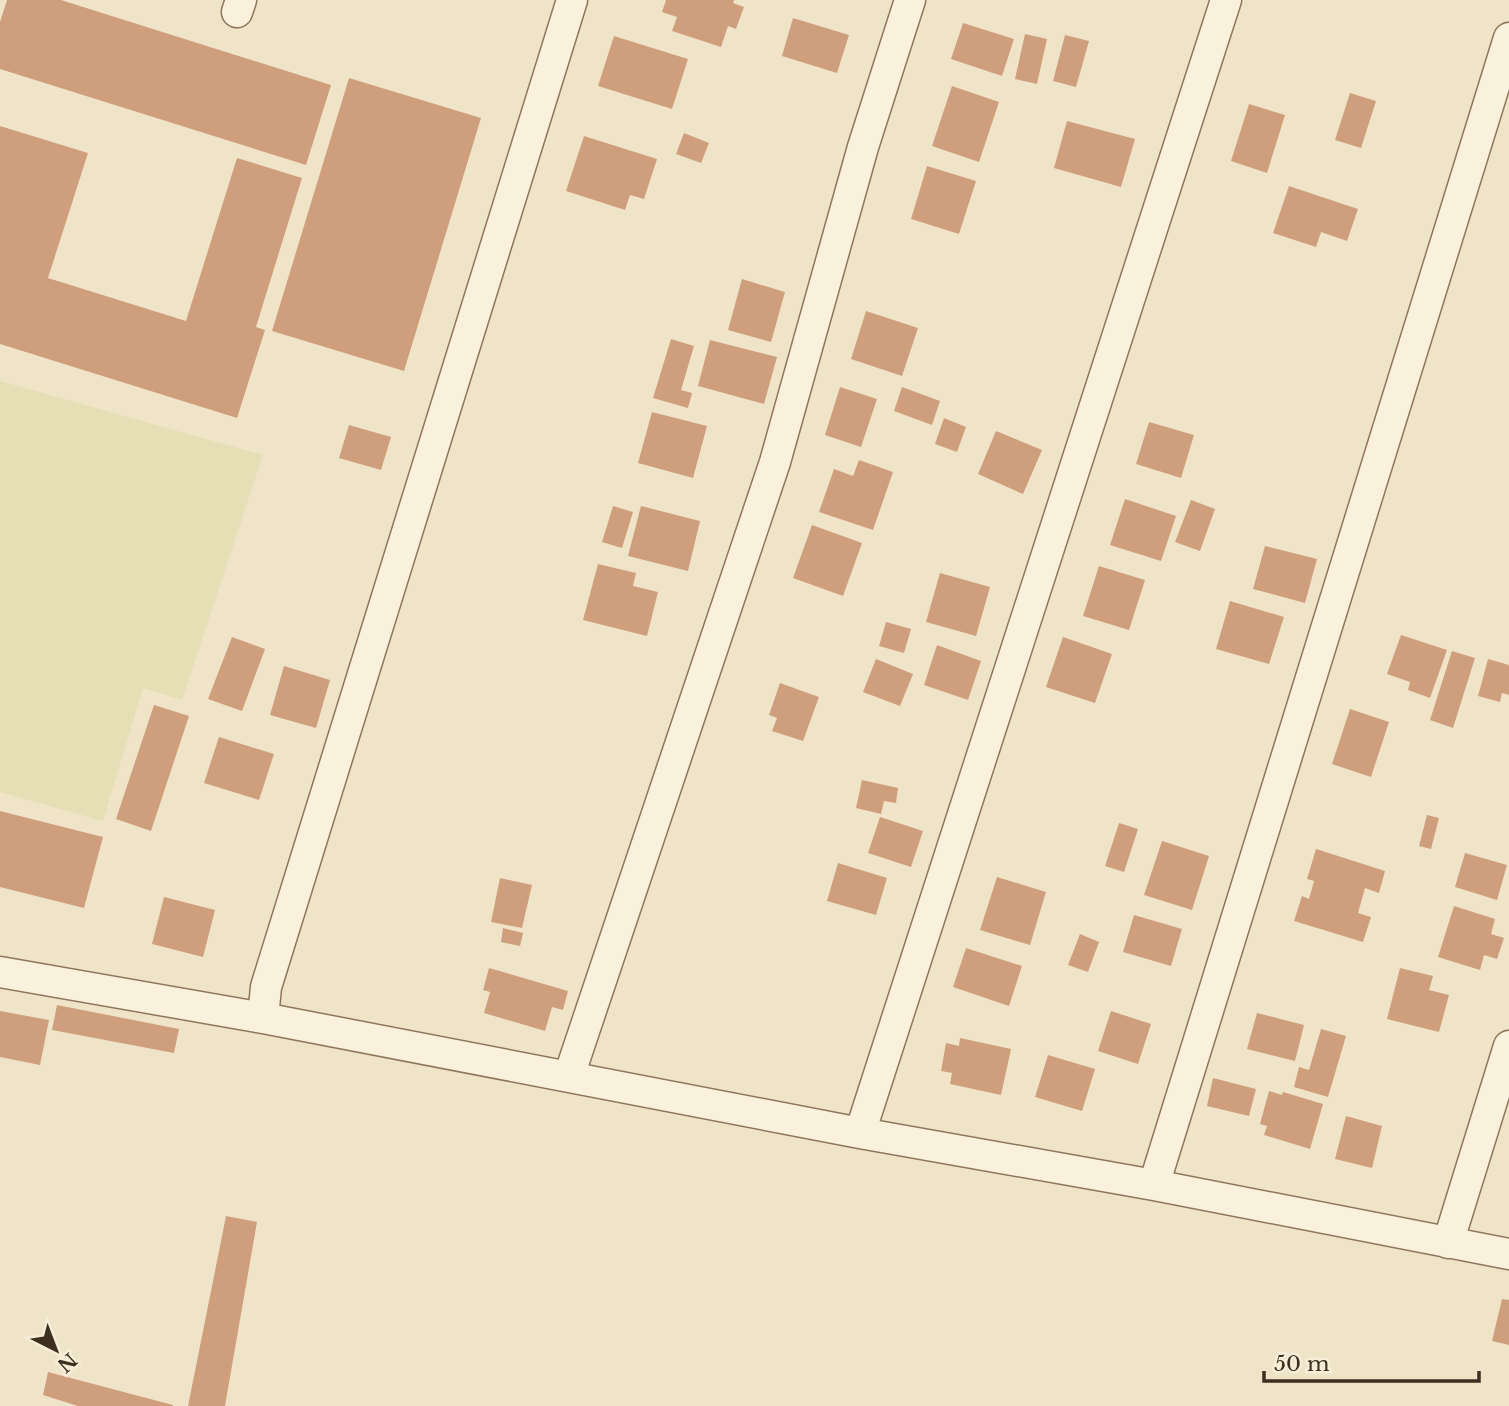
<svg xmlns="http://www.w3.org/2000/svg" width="1509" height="1406" viewBox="0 0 1509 1406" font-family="'Libre Baskerville',serif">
<rect width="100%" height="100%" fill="#f0e4c8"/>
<path fill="#e6deb5" d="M 0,381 L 263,455 L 182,700 L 143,688 L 103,821 L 0,792 Z"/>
<path fill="#cf9f7d" d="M 7,0 L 61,0 L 331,85 L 306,165 L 0,69 L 0,22 Z
M 666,0 L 734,0 L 733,3 L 744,7 L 736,29 L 728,26 L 721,47 L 672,31 L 677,17 L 662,12 Z
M 793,18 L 849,35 L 837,73 L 782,56 Z
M 963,23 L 1014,39 L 1002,76 L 951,59 Z
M 1025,34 L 1047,39 L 1037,84 L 1015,79 Z
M 1065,35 L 1089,41 L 1076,87 L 1053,81 Z
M 614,36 L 688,59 L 672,109 L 598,86 Z
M 349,78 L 481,118 L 404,371 L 272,331 Z
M 952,86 L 999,102 L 979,162 L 932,146 Z
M 1350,93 L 1376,101 L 1361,148 L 1335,140 Z
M 1249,104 L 1285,115 L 1267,173 L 1231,161 Z
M 1067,121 L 1135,139 L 1121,187 L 1054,168 Z
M 0,126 L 88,153 L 48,278 L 186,321 L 237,158 L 302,178 L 256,327 L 265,330 L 237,418 L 0,344 Z
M 684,133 L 709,143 L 701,163 L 676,154 Z
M 584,136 L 657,159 L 644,199 L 630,195 L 625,210 L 566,191 Z
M 927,166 L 976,181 L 959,234 L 911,219 Z
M 1289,186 L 1358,209 L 1347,241 L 1321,232 L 1316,247 L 1273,233 Z
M 742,279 L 785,292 L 771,342 L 728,330 Z
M 866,311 L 918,328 L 902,376 L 851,359 Z
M 671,339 L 694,346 L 681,390 L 692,393 L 688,408 L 653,398 Z
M 710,340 L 777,357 L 764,404 L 698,386 Z
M 840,387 L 877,399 L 861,447 L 825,435 Z
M 902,387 L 940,401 L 932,425 L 894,411 Z
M 652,412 L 707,426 L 693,478 L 638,463 Z
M 944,418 L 966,427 L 957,452 L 935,444 Z
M 1149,422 L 1194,435 L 1181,478 L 1136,464 Z
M 349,425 L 391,437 L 381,470 L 339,458 Z
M 996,431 L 1042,450 L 1023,494 L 978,474 Z
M 859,460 L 893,472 L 873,530 L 819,512 L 834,469 L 853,476 Z
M 1125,499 L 1176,516 L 1161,561 L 1110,545 Z
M 1191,500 L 1215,509 L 1200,551 L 1175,542 Z
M 613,506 L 633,512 L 622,548 L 602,542 Z
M 641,506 L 700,521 L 688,571 L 628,556 Z
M 812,525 L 862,543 L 843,596 L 793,578 Z
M 1265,546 L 1317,559 L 1305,603 L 1253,589 Z
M 598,564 L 636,573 L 633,586 L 658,592 L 647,636 L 583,620 Z
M 1099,566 L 1145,580 L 1129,630 L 1083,616 Z
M 940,573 L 990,587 L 976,636 L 926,622 Z
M 1230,601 L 1284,617 L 1269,664 L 1216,649 Z
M 886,622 L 911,629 L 904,653 L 879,646 Z
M 1401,635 L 1447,650 L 1430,698 L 1408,690 L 1410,682 L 1387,674 Z
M 232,637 L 265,649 L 242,711 L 208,699 Z
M 1063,637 L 1112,654 L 1095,703 L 1046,687 Z
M 937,645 L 981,661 L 968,700 L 924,685 Z
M 1452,651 L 1475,658 L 1453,728 L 1430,720 Z
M 876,659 L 913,674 L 900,706 L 863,692 Z
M 1488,659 L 1509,665 L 1509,695 L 1502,693 L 1500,702 L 1478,696 Z
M 284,666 L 330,680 L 316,728 L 270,715 Z
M 780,683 L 819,697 L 803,741 L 772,731 L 777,718 L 769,715 Z
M 154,705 L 189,716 L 151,831 L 116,819 Z
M 1350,709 L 1389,722 L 1371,777 L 1332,764 Z
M 219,737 L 274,754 L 259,800 L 204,783 Z
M 862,780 L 898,788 L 896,803 L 884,801 L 881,814 L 856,808 Z
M 0,811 L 103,837 L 84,908 L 0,887 Z
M 1427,815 L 1439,818 L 1431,849 L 1419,846 Z
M 880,817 L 923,831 L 911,867 L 868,853 Z
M 1119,823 L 1138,829 L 1124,872 L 1105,866 Z
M 1162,841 L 1209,856 L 1192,910 L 1144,895 Z
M 1316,849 L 1385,871 L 1379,893 L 1365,888 L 1358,913 L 1371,917 L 1363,942 L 1294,921 L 1302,896 L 1309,899 L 1314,881 L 1307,879 Z
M 1465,853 L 1507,865 L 1497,900 L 1455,887 Z
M 838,863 L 887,878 L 876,915 L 827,901 Z
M 997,877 L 1046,892 L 1030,945 L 980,930 Z
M 500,878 L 532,885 L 522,928 L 491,922 Z
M 164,897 L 215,910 L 203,957 L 152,944 Z
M 1454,906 L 1495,919 L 1491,934 L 1504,938 L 1497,959 L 1484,955 L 1480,970 L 1438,957 Z
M 1134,915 L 1182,929 L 1171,966 L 1123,952 Z
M 503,928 L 523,933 L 520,946 L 501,942 Z
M 1080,934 L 1099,942 L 1088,972 L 1068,965 Z
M 966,948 L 1022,966 L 1009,1006 L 953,987 Z
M 489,968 L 568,991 L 563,1010 L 552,1007 L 545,1031 L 484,1013 L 490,992 L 483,990 Z
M 1400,968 L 1433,976 L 1429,990 L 1449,995 L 1439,1032 L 1387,1019 Z
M 57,1005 L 179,1029 L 174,1053 L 52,1030 Z
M 0,1011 L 49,1020 L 40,1065 L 0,1057 Z
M 1111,1011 L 1151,1024 L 1138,1064 L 1098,1051 Z
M 1257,1013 L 1304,1025 L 1295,1061 L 1247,1049 Z
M 1321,1029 L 1346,1036 L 1328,1097 L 1294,1087 L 1299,1067 L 1309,1070 Z
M 960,1038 L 1011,1049 L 1001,1095 L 950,1084 L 952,1073 L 941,1071 L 946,1043 L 959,1046 Z
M 1048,1055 L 1095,1069 L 1082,1111 L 1035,1097 Z
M 1213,1078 L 1256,1089 L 1249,1116 L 1207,1106 Z
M 1269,1091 L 1282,1095 L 1283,1092 L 1323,1104 L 1310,1149 L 1264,1135 L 1267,1126 L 1260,1124 Z
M 1346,1116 L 1382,1126 L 1372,1168 L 1335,1159 Z
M 226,1216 L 257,1222 L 225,1406 L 188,1406 Z
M 1502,1299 L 1509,1300 L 1509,1345 L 1492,1341 Z
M 48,1372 L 173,1405 L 173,1406 L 78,1406 L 43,1395 Z"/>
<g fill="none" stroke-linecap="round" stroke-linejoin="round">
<defs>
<path id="street" d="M 237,12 L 241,0
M 0,972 L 263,1018 L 860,1133 L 1154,1185 L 1509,1254
M 263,1018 L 266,987 L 572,0
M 569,1076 L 775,462 L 863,147 L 910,0
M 860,1133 L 1226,0
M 1154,1185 L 1509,38
M 1448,1243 L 1509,1046"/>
</defs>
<use href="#street" stroke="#8d765c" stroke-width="33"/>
<use href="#street" stroke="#faf1dc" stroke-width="30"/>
</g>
<g transform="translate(56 1350) rotate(138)" stroke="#f7eed8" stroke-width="5" paint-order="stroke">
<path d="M0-5L12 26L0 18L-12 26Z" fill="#3d2e20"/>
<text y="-10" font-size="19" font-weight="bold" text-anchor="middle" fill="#3d2e20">N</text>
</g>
<path d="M1264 1371v10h215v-10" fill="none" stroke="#3d2e20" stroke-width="3.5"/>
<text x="1274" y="1371" font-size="21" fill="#3d2e20" stroke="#f7eed8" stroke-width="5" paint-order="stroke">50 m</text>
</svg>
